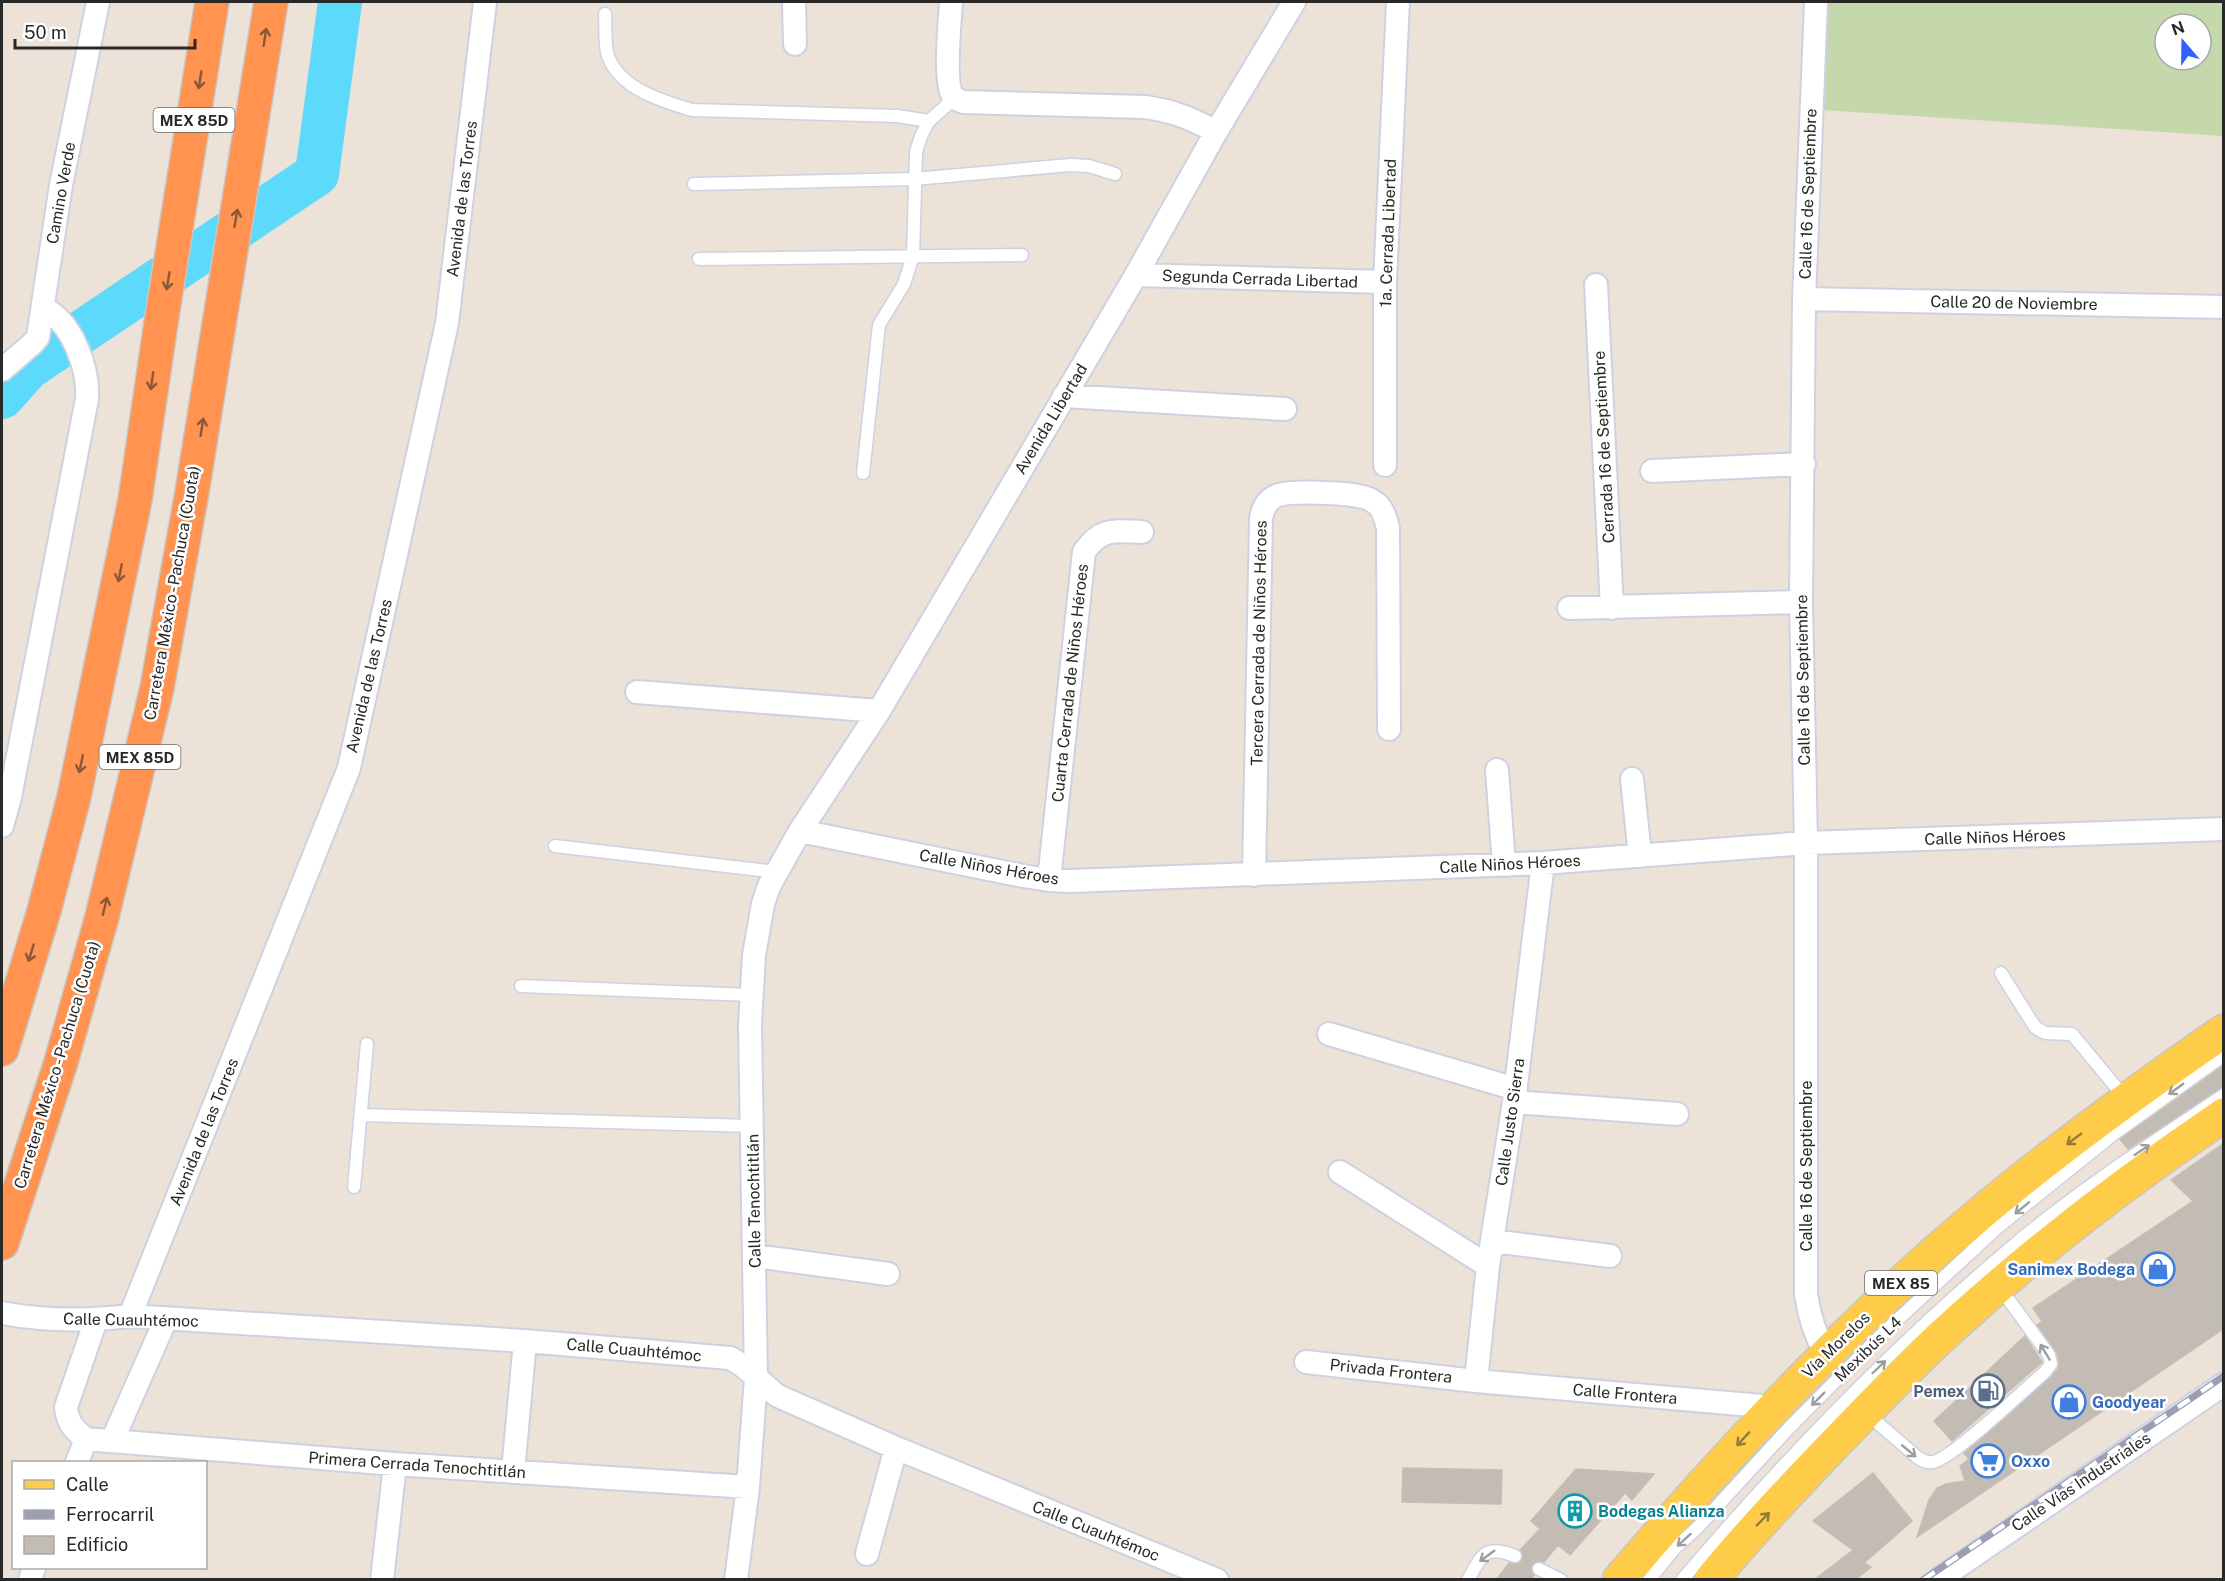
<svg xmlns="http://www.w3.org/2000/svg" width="2225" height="1581" viewBox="0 0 2225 1581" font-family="'Public Sans',sans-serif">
<rect width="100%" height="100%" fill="#ece2d7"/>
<path fill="#c4d8ac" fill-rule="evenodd" d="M 1825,2 L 2223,2 L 2223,136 L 1822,110 ZM 2165,24 L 2201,24 L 2201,60 L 2165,60 Z"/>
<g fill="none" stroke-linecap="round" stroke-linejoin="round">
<path stroke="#5dd9fb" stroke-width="44" d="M 2,397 L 28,368 L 317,174 L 340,2"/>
</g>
<path fill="#c3bcb4" stroke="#c7beb1" stroke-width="1.5" d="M 2223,1066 L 2223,1087 L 2128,1149 L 2120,1139 Z
M 2223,1144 L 2223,1329 L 1917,1537 L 1929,1500 L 1937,1488 L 1946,1484 L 1965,1481 L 1960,1466 L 1969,1459 L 1964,1453 L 2050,1378 L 2058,1369 L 2059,1363 L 2057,1353 L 2037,1325 L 2042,1321 L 2033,1308 L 2193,1201 L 2171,1180 Z
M 2025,1336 L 2042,1362 L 1952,1441 L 1934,1421 Z
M 1403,1468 L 1502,1470 L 1501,1504 L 1402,1502 Z
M 1576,1469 L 1654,1474 L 1632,1500 L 1625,1493 L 1570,1555 L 1558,1545 L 1544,1562 L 1538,1561 L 1532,1565 L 1531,1570 L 1534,1575 L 1531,1580 L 1496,1580 L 1509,1563 L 1516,1564 L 1521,1562 L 1523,1555 L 1520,1550 L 1540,1529 L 1531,1521 Z
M 1873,1473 L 1912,1521 L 1864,1563 L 1871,1567 L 1855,1580 L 1814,1580 L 1853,1550 L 1813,1521 Z"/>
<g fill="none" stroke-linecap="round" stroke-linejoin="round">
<defs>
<path id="lane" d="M 605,14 C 606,27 604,45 608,56 C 620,89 662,101 692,110 L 897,116 L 929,121 L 955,98
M 694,184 L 914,179 L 1070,165 L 1089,166 L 1115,174
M 699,259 L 1022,255
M 863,473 L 879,325 L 904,284 L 913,256 L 916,152 L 921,136 L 929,121
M 555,846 L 777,872
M 2001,973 L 2035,1027 L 2045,1033 L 2072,1034 L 2125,1098
M 521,986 L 751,995
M 361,1115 L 752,1126
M 354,1187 L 367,1044
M 1866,1413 L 1916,1456 C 1921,1460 1925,1463 1933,1462 C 1952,1459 2026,1388 2045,1372 L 2051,1364 L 2049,1355 L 2000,1288
M 1539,1569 L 1561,1580
M 1468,1580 C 1482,1555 1484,1544 1515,1556
M 1649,1580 L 1675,1548 L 1699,1526 L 1788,1429 L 1881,1335 L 1998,1227 L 2115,1133 L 2224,1055
M 1682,1580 C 1784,1460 1894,1346 2014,1245 C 2079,1190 2152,1143 2224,1095"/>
<path id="street" d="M 794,2 L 795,44
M 951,2 C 950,20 943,86 954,98 C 955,98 962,102 963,102 L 1145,107 C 1173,111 1191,118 1216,132
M 1816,2 L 1804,299 L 1801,602 L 1806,843 L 1806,1294 C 1809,1316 1815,1335 1826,1354
M 1136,275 L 1385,282
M 1596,285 L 1612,608
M 1804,299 L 2224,307
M 2,370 L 32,344 L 38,337 L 61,185 L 98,2
M 1064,396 L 1285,409
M 1385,465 L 1385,282 L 1398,2
M 1652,471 L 1804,464
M 1569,608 L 1801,602
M 637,692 L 879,711
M 1497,770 L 1504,865
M 1632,779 L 1640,856
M 2,826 L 10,797 L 87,399 C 89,369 72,321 43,308
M 800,831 L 1023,876 L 1049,880 L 1071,881 L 1543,863 L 1806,843 L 2224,829
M 1254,875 L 1261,518 C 1263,509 1266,501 1276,496 C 1290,490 1348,493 1363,497 C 1368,498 1375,502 1379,506 C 1384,512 1386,520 1388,528 L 1389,729
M 1049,880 L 1084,552 C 1101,527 1115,531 1142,532
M 1329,1034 L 1516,1089
M 1514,1102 L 1677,1114
M 1340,1172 L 1488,1266
M 1493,1241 L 1610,1256
M 755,1256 L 888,1274
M 2,1313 C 44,1321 88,1321 130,1316 L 525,1341 L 730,1358 C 749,1367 761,1384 778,1396 L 896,1448 L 1217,1580
M 130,1316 L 349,768 L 447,323 L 485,2
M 96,1320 L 66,1407 C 67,1422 74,1430 86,1439 L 395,1464 L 748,1487
M 1306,1362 L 1476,1381 L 1774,1407
M 1476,1381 L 1488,1266 L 1514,1102 L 1543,863
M 112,1441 L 166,1319
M 77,1462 L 86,1439
M 513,1472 L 525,1341
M 867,1554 L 896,1448
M 30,1580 L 34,1568
M 382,1580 L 395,1464
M 736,1580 L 748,1487 L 756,1378 L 750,1025 L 754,955 L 763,904 L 769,886 L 800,831 L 879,711 L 1136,275 L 1216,132 L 1294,2
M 1938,1580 L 2224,1384"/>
<path id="primary" d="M 1619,1580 C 1732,1448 1850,1322 1983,1211 C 2060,1147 2141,1088 2224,1031
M 1711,1580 C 1747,1536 1785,1496 1824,1455 C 1863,1415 1901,1374 1942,1336 C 2030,1255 2125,1182 2224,1115"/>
<path id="highway" d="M 2,1049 L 44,911 L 74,797 L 135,500 L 161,323 L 212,2
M 2,1243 L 61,1062 L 102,917 L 157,688 L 192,492 L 271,2"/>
</defs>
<use href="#lane" stroke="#ccd2e3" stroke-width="15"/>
<use href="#street" stroke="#ccd2e3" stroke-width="26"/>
<use href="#primary" stroke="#c7c7c7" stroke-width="36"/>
<use href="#highway" stroke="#c7c7c7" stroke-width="36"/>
<use href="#lane" stroke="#fff" stroke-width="12"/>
<use href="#street" stroke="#fff" stroke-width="22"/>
<use href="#primary" stroke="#ffcc49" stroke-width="33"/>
<use href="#highway" stroke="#ff934f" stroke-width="33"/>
<defs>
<path id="rail" d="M 1923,1580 L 2224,1376"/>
</defs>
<use href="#rail" stroke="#9a9fb4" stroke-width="7"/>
<use href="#rail" stroke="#fff" stroke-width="4.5" stroke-dasharray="14" stroke-linecap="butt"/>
</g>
<defs><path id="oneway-shaft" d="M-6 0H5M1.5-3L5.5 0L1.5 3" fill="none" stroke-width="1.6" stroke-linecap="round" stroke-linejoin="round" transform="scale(1.5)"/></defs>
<g stroke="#89583a">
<use href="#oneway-shaft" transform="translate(265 37) rotate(-81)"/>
<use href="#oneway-shaft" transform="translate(200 80) rotate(99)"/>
<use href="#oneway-shaft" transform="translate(236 218) rotate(-80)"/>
<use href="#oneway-shaft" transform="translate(168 281) rotate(100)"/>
<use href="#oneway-shaft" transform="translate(152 381) rotate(98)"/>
<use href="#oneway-shaft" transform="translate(202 427) rotate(-81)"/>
<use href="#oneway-shaft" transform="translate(120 573) rotate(101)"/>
<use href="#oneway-shaft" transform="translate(81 764) rotate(102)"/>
<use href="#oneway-shaft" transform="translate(105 906) rotate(-76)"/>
<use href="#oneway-shaft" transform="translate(31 953) rotate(107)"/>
</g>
<g stroke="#9e9e9e">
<use href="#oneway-shaft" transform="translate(2176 1089) rotate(144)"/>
<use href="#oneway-shaft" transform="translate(2142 1150) rotate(-34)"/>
<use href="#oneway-shaft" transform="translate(2022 1208) rotate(141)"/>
<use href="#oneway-shaft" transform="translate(2045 1352) rotate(-121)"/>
<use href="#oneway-shaft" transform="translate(1879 1367) rotate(-44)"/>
<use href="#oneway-shaft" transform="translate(1818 1399) rotate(135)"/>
<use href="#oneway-shaft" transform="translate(1909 1451) rotate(40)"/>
<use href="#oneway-shaft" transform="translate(1684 1540) rotate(138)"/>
<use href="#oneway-shaft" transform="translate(1487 1556) rotate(144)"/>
</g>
<g stroke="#947a38">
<use href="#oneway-shaft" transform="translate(2074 1139) rotate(143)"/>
<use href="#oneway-shaft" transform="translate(1743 1439) rotate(133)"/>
<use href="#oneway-shaft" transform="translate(1763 1519) rotate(-46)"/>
</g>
<defs>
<symbol id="shop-ring" viewBox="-11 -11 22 22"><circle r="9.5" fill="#fff" stroke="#3f7fe0" stroke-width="1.5"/><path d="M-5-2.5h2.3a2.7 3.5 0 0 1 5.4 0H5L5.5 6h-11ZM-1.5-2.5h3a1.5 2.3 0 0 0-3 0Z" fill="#3f7fe0"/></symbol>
<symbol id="fuel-ring" viewBox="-11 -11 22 22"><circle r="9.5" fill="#fff" stroke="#5c6f8a" stroke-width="1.5"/><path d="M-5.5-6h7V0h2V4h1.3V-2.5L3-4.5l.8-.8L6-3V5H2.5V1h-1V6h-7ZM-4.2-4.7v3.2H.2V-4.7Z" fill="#5c6f8a"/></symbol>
<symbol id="supermarket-ring" viewBox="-11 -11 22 22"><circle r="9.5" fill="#fff" stroke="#3f7fe0" stroke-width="1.5"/><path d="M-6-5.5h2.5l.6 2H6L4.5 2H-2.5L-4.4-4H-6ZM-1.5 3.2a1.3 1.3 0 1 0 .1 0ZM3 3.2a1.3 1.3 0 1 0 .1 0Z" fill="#3f7fe0"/></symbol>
<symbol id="building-ring" viewBox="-11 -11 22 22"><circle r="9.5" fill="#fff" stroke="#0f9aa8" stroke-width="1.5"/><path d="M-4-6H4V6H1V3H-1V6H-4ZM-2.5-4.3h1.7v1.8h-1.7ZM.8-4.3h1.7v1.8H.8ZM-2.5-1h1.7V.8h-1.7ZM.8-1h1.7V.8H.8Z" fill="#0f9aa8"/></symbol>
</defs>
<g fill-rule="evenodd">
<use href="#shop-ring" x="2139" y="1250" width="38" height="38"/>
<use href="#fuel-ring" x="1969" y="1372" width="38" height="38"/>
<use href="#shop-ring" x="2050" y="1383" width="38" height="38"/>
<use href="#supermarket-ring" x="1969" y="1442" width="38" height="38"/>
<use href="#building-ring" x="1556" y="1492" width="38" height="38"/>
</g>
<g text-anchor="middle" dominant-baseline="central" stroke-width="5" stroke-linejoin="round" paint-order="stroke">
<g fill="#fff" stroke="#686868" stroke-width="1.5">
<rect x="153.5" y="108" width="81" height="24" rx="4.5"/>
<rect x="99.5" y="745" width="81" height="24" rx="4.5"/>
<rect x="1865" y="1271" width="72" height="24" rx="4.5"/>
</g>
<g font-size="15" font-weight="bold" fill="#282828">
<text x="194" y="120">MEX 85D</text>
<text x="140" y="757">MEX 85D</text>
<text x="1901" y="1283">MEX 85</text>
</g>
<g font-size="16" fill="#282828" stroke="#fff">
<text transform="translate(61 193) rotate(-80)">Camino Verde</text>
<text transform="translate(1808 194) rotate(-88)">Calle 16 de Septiembre</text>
<text transform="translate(462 199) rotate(-83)">Avenida de las Torres</text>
<text transform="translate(1388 233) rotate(-88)">1a. Cerrada Libertad</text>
<text transform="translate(1260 279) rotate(2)">Segunda Cerrada Libertad</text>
<text transform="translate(2014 303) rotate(1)">Calle 20 de Noviembre</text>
<text transform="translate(1051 419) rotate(-59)">Avenida Libertad</text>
<text transform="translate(1604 447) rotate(-93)">Cerrada 16 de Septiembre</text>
<text transform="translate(172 593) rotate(-80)">Carretera México - Pachuca (Cuota)</text>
<text transform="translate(1259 643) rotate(-89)">Tercera Cerrada de Niños Héroes</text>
<text transform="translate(369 676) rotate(-77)">Avenida de las Torres</text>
<text transform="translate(1803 680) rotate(-91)">Calle 16 de Septiembre</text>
<text transform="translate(1070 683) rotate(-84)">Cuarta Cerrada de Niños Héroes</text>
<text transform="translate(1995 837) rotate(-2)">Calle Niños Héroes</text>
<text transform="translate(1510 864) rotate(-3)">Calle Niños Héroes</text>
<text transform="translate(989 867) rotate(10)">Calle Niños Héroes</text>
<text transform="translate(57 1065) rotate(-73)">Carretera México - Pachuca (Cuota)</text>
<text transform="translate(1510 1122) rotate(-82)">Calle Justo Sierra</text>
<text transform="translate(204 1132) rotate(-68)">Avenida de las Torres</text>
<text transform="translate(1806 1166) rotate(-90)">Calle 16 de Septiembre</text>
<text transform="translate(754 1201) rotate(-91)">Calle Tenochtitlán</text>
<text transform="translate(131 1320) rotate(1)">Calle Cuauhtémoc</text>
<text transform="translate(1836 1345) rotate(-44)">Vía Morelos</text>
<text transform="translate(1868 1349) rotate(-44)">Mexibús L4</text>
<text transform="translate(634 1350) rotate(5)">Calle Cuauhtémoc</text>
<text transform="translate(1391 1371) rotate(6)">Privada Frontera</text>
<text transform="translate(1625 1394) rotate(5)">Calle Frontera</text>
<text transform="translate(417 1465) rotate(4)">Primera Cerrada Tenochtitlán</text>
<text transform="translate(2081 1482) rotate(-34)">Calle Vías Industriales</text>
<text transform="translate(1096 1531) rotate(22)">Calle Cuauhtémoc</text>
</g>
<g font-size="16" font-weight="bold" fill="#366cbe" stroke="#fff" text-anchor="start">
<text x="2135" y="1269" text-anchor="end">Sanimex Bodega</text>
<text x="2092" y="1402">Goodyear</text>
<text x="2011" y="1461">Oxxo</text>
</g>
<g font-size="16" font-weight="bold" fill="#4e5e75" stroke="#fff" text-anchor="end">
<text x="1965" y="1391">Pemex</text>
</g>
<g font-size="16" font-weight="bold" fill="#0d838f" stroke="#fff" text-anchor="start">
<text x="1598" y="1511">Bodegas Alianza</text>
</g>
</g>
<rect width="2225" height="1581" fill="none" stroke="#282828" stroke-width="6"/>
<rect x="12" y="1461" width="195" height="108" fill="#ffffff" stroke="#a9a9a9" stroke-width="1.5"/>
<rect x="24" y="1480" width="30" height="9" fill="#ffcc49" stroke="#a9a9a9" stroke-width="1.5"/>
<text x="66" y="1491" font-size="18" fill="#282828">Calle</text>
<rect x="24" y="1510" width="30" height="9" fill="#9a9fb4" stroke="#a9a9a9" stroke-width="1.5"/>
<text x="66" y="1521" font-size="18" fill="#282828">Ferrocarril</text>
<rect x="24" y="1536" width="30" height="18" fill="#c3bcb4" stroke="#a9a9a9" stroke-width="1.5"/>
<text x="66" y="1551" font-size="18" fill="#282828">Edificio</text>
<g transform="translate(2183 42) rotate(340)"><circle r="28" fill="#ffffff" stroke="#a9a9a9" stroke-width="1.5"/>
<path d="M0-4.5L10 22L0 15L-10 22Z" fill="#3161ff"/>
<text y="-9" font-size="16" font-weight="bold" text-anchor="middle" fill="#282828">N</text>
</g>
<path d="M15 39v9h180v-9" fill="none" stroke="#282828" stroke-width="3"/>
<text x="24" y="39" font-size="18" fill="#282828" stroke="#ffffff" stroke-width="4.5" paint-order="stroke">50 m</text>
</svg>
